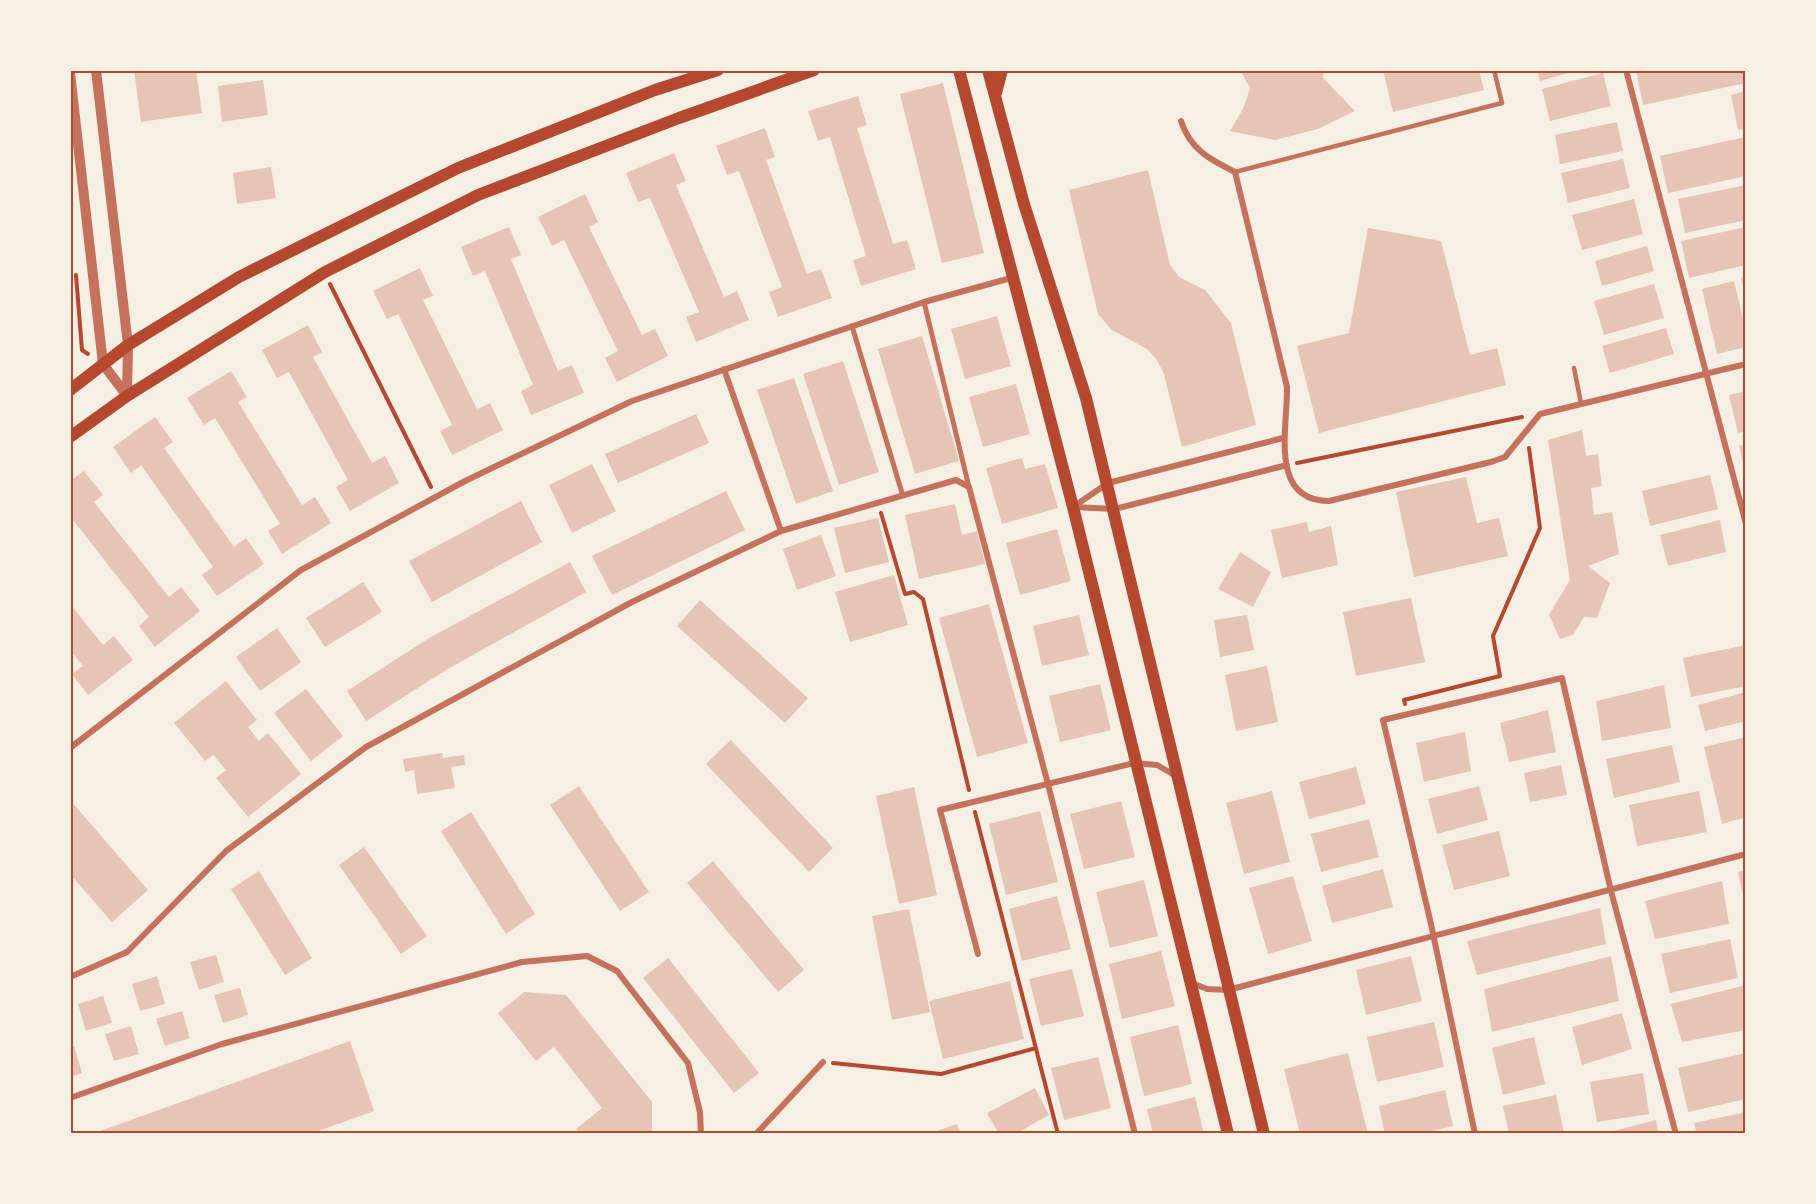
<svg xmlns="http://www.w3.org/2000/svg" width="1816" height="1204" viewBox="0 0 1816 1204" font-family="Manrope,sans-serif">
<rect width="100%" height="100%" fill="#f6efe4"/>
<path fill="#e6c5b7" d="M 134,70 L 196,70 L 202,113 L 141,122 Z
M 1240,70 L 1324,70 L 1323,78 L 1355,111 L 1318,129 L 1275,140 L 1230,131 L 1244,107 L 1250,88 Z
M 1383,70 L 1479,70 L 1484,90 L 1393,112 Z
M 1537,70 L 1575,70 L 1575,71 L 1540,81 Z
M 1636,70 L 1746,70 L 1746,83 L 1643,105 Z
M 1603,73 L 1611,106 L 1550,121 L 1542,89 Z
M 263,80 L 268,115 L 222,122 L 218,86 Z
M 943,83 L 984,253 L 942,263 L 900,94 Z
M 1746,91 L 1746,129 L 1738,130 L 1731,95 Z
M 858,96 L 867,125 L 857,128 L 893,244 L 907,240 L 916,269 L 861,286 L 853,260 L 866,256 L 830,137 L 818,141 L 808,111 Z
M 1617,122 L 1623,151 L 1560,164 L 1555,135 Z
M 765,128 L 775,157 L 766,160 L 807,274 L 821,269 L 832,298 L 778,317 L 769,292 L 782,287 L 739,171 L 727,175 L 716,146 Z
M 1745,137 L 1746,176 L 1668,193 L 1660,156 Z
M 674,153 L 686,181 L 676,185 L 724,297 L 737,291 L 749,320 L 696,342 L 686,317 L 699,312 L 650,198 L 638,202 L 626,173 Z
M 1623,159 L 1630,188 L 1568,203 L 1561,173 Z
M 271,167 L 276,198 L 237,204 L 233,173 Z
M 1148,170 L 1170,265 L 1179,277 L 1205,290 L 1231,323 L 1256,425 L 1182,447 L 1164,374 L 1157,360 L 1147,349 L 1112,330 L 1098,314 L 1069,190 Z
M 1746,185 L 1746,220 L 1685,233 L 1678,199 Z
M 585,194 L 598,222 L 589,227 L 642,335 L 655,329 L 668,356 L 617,382 L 605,358 L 618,351 L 564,240 L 552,246 L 538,217 Z
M 1634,199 L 1643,234 L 1582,250 L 1572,215 Z
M 509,227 L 521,255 L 511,259 L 558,371 L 572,365 L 584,393 L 531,415 L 521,391 L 533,385 L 485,271 L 473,276 L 461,247 Z
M 1746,227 L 1746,265 L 1689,278 L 1681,241 Z
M 1368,228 L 1441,241 L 1470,355 L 1497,348 L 1506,385 L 1319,433 L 1297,346 L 1349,333 Z
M 1647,246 L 1654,271 L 1602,286 L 1595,261 Z
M 420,268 L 433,296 L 423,300 L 477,409 L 490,403 L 503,430 L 452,455 L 440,431 L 452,425 L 398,314 L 387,319 L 373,291 Z
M 1746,277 L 1746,295 L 1745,295 L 1741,278 Z
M 1734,281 L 1746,332 L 1746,347 L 1717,354 L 1702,289 Z
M 1654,284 L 1664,318 L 1604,335 L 1594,301 Z
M 997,316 L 1011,366 L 965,379 L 951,329 Z
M 308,325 L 322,352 L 313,357 L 372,463 L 385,456 L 399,483 L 350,511 L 336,487 L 348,480 L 289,372 L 277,378 L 262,350 Z
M 1666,328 L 1674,354 L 1610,373 L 1602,346 Z
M 922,336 L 959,461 L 915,474 L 878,349 Z
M 843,361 L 879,472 L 839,485 L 803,374 Z
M 231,371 L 247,397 L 238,402 L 302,505 L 315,497 L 331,523 L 282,554 L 268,531 L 280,524 L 215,418 L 204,425 L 187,398 Z
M 794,378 L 833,491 L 796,504 L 757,390 Z
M 1016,384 L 1030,434 L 983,447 L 969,397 Z
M 1746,391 L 1746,431 L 1738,433 L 1729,395 Z
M 696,414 L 709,443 L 618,483 L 605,454 Z
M 155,417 L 173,442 L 164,448 L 234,547 L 246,538 L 264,564 L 217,596 L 202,575 L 213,567 L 141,465 L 131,473 L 113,447 Z
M 1582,430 L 1586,456 L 1598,454 L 1602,486 L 1591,488 L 1594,515 L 1612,512 L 1619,554 L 1588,566 L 1610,583 L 1597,618 L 1584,617 L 1573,635 L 1560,639 L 1549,615 L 1570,580 L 1548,440 Z
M 1746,444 L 1746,471 L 1745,471 L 1739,446 Z
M 1022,458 L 1025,469 L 1045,464 L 1058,508 L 1002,524 L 986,468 Z
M 592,464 L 616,511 L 572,533 L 549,485 Z
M 84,471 L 103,495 L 94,502 L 169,597 L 181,587 L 200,611 L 155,647 L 139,626 L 149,617 L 73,520 L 70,522 L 70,481 Z
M 1710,475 L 1718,509 L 1650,526 L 1642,491 Z
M 1466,477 L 1477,523 L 1499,518 L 1508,556 L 1414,577 L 1396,492 Z
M 726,491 L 745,530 L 612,595 L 592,556 Z
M 521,501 L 542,542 L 432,602 L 409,561 Z
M 955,504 L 962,535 L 977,531 L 985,564 L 919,579 L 905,515 Z
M 878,518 L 889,562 L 845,573 L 834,528 Z
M 1720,520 L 1726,552 L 1668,566 L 1660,535 Z
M 1307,522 L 1309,532 L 1331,526 L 1338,565 L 1282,578 L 1271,530 Z
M 1057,529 L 1071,581 L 1020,595 L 1006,543 Z
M 821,535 L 836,576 L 797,590 L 783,549 Z
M 1240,552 L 1271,572 L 1253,607 L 1218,589 Z
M 570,562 L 586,592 L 446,670 L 366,721 L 347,691 L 429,638 Z
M 894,575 L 908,625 L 850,642 L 835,592 Z
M 363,582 L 382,612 L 325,647 L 306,618 Z
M 1411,598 L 1425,662 L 1356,676 L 1343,612 Z
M 700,600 L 808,698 L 785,723 L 677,626 Z
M 70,604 L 103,645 L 114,636 L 133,660 L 88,695 L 72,674 L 83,666 L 70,650 Z
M 989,604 L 1028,743 L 977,757 L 939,618 Z
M 1079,615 L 1089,655 L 1042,666 L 1033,626 Z
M 1247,615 L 1254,650 L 1220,657 L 1214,620 Z
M 277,628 L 301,662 L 260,691 L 236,657 Z
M 1746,645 L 1746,686 L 1691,697 L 1683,658 Z
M 1267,666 L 1278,722 L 1236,731 L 1225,675 Z
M 226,681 L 257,720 L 248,727 L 259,741 L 268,733 L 301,774 L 248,817 L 216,778 L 226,770 L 213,755 L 205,761 L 174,723 Z
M 1100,684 L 1111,730 L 1060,742 L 1049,696 Z
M 1664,685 L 1671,728 L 1602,741 L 1596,701 Z
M 306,689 L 343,736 L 311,761 L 274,713 Z
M 1746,692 L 1746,721 L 1705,731 L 1698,705 Z
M 1548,710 L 1556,752 L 1509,762 L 1500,723 Z
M 1465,732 L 1471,771 L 1424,782 L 1416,743 Z
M 1746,737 L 1746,817 L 1722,824 L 1704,747 Z
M 731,740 L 833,848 L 809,872 L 706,764 Z
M 1672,745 L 1680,782 L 1614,798 L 1606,759 Z
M 442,753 L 443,758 L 464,755 L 465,765 L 451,767 L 455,788 L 417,794 L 414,770 L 405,772 L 403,759 Z
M 1561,765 L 1567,795 L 1530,802 L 1524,773 Z
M 1356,767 L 1366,804 L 1309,819 L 1299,782 Z
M 579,786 L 649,892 L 620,911 L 550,805 Z
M 1479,786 L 1488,820 L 1437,834 L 1428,799 Z
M 914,787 L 937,895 L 899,904 L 876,796 Z
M 1272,791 L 1290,862 L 1244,874 L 1226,803 Z
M 1699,791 L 1707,832 L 1637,846 L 1629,805 Z
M 70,800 L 148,890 L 112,922 L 70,874 Z
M 1121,801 L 1135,857 L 1084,869 L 1070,814 Z
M 1040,811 L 1058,882 L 1006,895 L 989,824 Z
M 471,812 L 535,914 L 506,934 L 441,831 Z
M 1369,819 L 1379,857 L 1321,872 L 1311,834 Z
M 1499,831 L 1510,876 L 1454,890 L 1442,845 Z
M 364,847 L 427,936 L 401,954 L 339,865 Z
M 713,861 L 804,970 L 778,992 L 687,883 Z
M 1383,869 L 1393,907 L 1332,923 L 1322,886 Z
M 1746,870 L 1746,894 L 1743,895 L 1738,872 Z
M 259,871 L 312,958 L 285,975 L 231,889 Z
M 1293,876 L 1312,941 L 1268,954 L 1249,888 Z
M 1144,880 L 1158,936 L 1110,948 L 1096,892 Z
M 1722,881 L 1729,924 L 1655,939 L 1645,901 Z
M 1057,896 L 1071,949 L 1022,961 L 1009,909 Z
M 1600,908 L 1606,944 L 1477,975 L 1467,941 Z
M 909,909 L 930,1012 L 892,1020 L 872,916 Z
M 1730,939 L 1738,978 L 1670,993 L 1661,954 Z
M 1161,951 L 1175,1006 L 1122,1019 L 1109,964 Z
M 216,955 L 224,982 L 199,990 L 190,962 Z
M 1411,956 L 1422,1001 L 1366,1015 L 1356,970 Z
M 1611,956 L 1619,1001 L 1492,1032 L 1484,989 Z
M 668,958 L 759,1073 L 734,1093 L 643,978 Z
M 1072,969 L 1084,1016 L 1041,1026 L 1029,979 Z
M 157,976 L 165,1004 L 140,1011 L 132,984 Z
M 1010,981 L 1024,1039 L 943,1059 L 929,1001 Z
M 1746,985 L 1746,1030 L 1682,1042 L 1671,1004 Z
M 240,988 L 248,1015 L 223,1023 L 214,995 Z
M 524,992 L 566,995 L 652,1102 L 652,1134 L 579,1134 L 576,1129 L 602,1108 L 554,1047 L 536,1061 L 498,1013 Z
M 103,996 L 112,1023 L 86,1031 L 78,1004 Z
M 182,1011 L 190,1038 L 165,1046 L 156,1019 Z
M 1622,1013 L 1632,1049 L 1582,1065 L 1572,1027 Z
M 1434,1022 L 1444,1067 L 1377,1082 L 1367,1037 Z
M 1178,1025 L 1192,1084 L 1144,1096 L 1130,1037 Z
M 131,1026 L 139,1054 L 114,1061 L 105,1034 Z
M 1534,1037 L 1545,1084 L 1503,1095 L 1492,1048 Z
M 350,1041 L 374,1111 L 310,1134 L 92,1134 Z
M 74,1046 L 82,1073 L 70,1077 L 70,1047 Z
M 1348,1053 L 1368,1134 L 1300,1134 L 1284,1069 Z
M 1746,1053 L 1746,1099 L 1688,1112 L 1678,1068 Z
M 1098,1057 L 1111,1108 L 1064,1120 L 1051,1068 Z
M 1643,1073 L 1649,1114 L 1597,1122 L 1590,1082 Z
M 1035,1088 L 1049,1115 L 1015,1134 L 999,1134 L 987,1113 Z
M 1445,1090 L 1453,1126 L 1419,1134 L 1385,1134 L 1379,1106 Z
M 1556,1095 L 1564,1134 L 1509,1134 L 1503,1106 Z
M 1195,1097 L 1204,1134 L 1153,1134 L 1147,1109 Z
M 1746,1112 L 1746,1134 L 1697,1134 L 1694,1123 Z
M 1656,1120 L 1659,1134 L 1606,1134 L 1606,1133 Z
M 957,1124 L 960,1134 L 931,1134 L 931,1133 Z"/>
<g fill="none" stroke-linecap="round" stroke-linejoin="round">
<path stroke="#b5482f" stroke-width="4" d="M 76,275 L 82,350 L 88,354
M 330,284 L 431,487
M 1297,463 L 1522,417
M 881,513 L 905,594 L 914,592 L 923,599 L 969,790
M 1405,704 L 1404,700 L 1500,676 L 1493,636 L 1540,528 L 1529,448
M 975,812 L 1058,1134
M 833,1063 L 941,1074 L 1036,1048"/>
<path stroke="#c5725c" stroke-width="4.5" d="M 1235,172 L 1502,103 L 1494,70
M 1574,368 L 1581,403"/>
<path stroke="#c5725c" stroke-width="5" d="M 924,302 L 969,487
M 852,326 L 902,493"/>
<path stroke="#c5725c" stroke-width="6" d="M 1626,70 L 1746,524
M 1181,121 C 1190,149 1209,159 1235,172 L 1287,387 C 1288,426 1268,501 1329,501 L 1491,462 L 1505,457 L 1540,414 L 1746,364
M 724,369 L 781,531
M 1073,507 L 1108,483 L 1283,438
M 1073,507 L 1115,509 L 1287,465
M 70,748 L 301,570 L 465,481 L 632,401 L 924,302 L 1011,278
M 978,954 L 940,810 L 1134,763 L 1157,765 L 1176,776
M 70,977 L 127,952 L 226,851 L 366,747 L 632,602 L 781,531 L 956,480 L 969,487 L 1048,784 L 1135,1134
M 1192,983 L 1207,989 L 1228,990 L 1746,854
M 70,1098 L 222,1044 L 522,962 L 587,956 L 617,971 L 688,1063 L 700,1112 L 701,1134
M 756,1134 L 823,1062
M 1475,1134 L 1431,924 L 1383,720 L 1562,678 L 1611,891 L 1676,1134"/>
<path stroke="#c5725c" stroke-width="10" d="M 96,70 L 128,345 L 127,396
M 70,73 L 103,364 L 127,396"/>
<path stroke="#b5482f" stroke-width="12" d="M 959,70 L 1073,507 L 1228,1134
M 988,70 L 1024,204 L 1086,398 L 1264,1134
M 996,93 L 1002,70
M 70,390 L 128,345 L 239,277 L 458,168 L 655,90 L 718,70
M 70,437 L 127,396 L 325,272 L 478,195 L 679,118 L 814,70"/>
</g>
<rect width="1816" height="1204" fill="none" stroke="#f6efe4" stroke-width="144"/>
<rect x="72" y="72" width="1672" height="1060" fill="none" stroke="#b5482f" stroke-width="2"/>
</svg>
